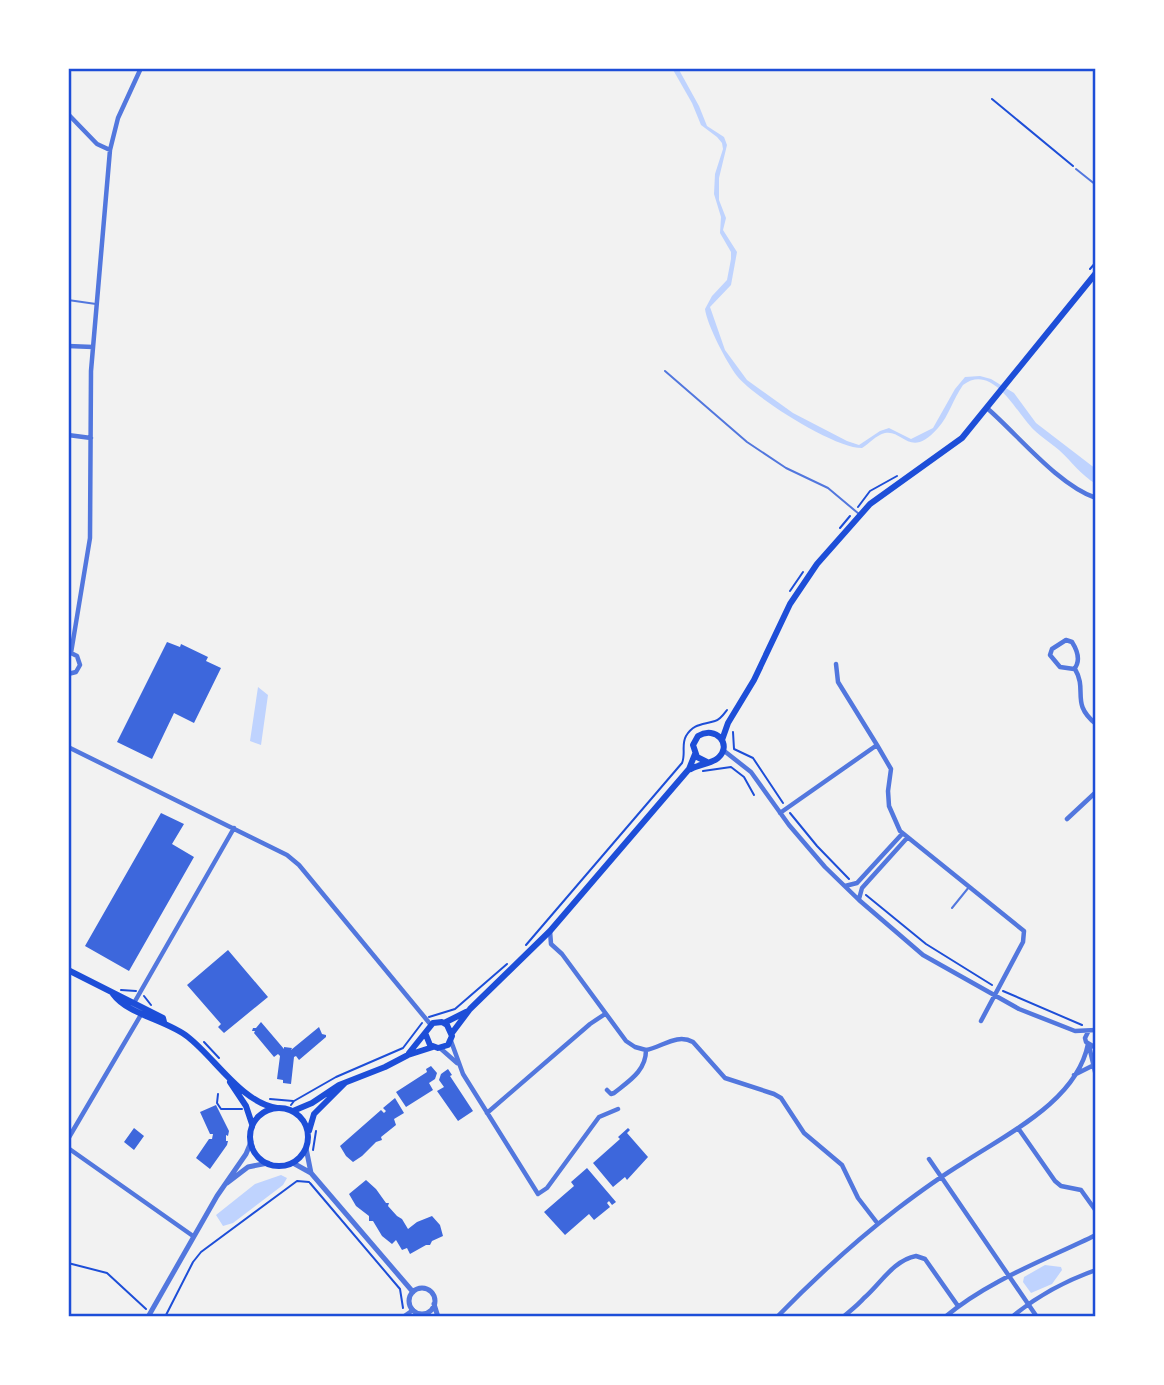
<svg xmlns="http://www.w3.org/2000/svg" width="1164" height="1385" viewBox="0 0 1164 1385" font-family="Raleway,sans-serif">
<rect width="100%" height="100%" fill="#f2f2f2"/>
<path fill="#bfd3fe" d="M 672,68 L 678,68 L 699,106 L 707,126 L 724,137 L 727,145 L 719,178 L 719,200 L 726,218 L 723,230 L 737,252 L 731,285 L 710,307 L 725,350 L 747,380 L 793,413 L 847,441 L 859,445 L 880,431 L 889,428 L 911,439 L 933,428 L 955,389 L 965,377 L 980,376 L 991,379 L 1014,393 L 1036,423 L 1096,469 L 1096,484 C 1081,475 1072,462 1059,450 C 1051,443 1041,437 1034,430 C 1017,414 993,362 963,385 C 953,399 949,416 938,428 C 910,460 903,429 885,433 C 876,435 869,444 862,448 C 834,448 755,398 737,376 C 727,363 707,325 705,309 L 712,296 L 727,280 L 731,259 L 731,252 L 720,233 L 721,217 L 714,194 L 715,174 L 723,149 L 722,143 L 717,137 L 701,125 L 692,103 Z
M 258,687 L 268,695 L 261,745 L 250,741 Z
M 281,1175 L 287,1178 L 283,1185 L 233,1223 L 223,1226 L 216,1215 L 255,1184 Z
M 1045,1265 L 1061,1267 L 1062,1270 L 1052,1284 L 1031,1293 L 1023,1282 L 1024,1277 Z"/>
<path fill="#3d67dc" d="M 167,642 L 180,647 L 181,644 L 208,657 L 206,661 L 221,668 L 194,723 L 174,713 L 152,759 L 117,742 Z
M 161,813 L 184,824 L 172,844 L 194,857 L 129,971 L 85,946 Z
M 228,950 L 268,997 L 224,1033 L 218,1027 L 221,1024 L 187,985 Z
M 261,1022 L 284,1049 L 284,1047 L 292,1048 L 291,1050 L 319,1027 L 322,1034 L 326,1035 L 326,1037 L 299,1060 L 296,1056 L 294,1057 L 291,1084 L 283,1083 L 283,1080 L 277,1079 L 280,1056 L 278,1054 L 274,1057 L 254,1033 L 255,1031 L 252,1031 L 253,1028 L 256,1028 Z
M 431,1066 L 437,1073 L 435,1079 L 429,1083 L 433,1090 L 406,1107 L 396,1092 L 427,1072 L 426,1069 Z
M 448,1069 L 452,1075 L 450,1076 L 473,1111 L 458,1121 L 437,1091 L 444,1087 L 439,1080 L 441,1074 Z
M 395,1098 L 404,1113 L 394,1119 L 396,1125 L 381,1137 L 382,1140 L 376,1142 L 362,1156 L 353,1162 L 346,1156 L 340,1146 L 381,1110 L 384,1113 L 386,1111 L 383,1108 Z
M 216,1105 L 229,1131 L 228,1136 L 226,1135 L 226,1141 L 228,1141 L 227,1145 L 210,1169 L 196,1158 L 209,1139 L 212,1139 L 213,1134 L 210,1134 L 200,1112 Z
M 134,1128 L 144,1136 L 134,1150 L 124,1142 Z
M 628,1128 L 630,1130 L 627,1133 L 648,1157 L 627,1180 L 625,1177 L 613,1187 L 593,1163 L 620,1139 L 618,1137 Z
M 587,1168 L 616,1202 L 612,1205 L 609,1201 L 607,1203 L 610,1207 L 594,1220 L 589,1214 L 565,1235 L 544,1212 L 574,1186 L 571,1182 Z
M 366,1180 L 376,1189 L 386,1203 L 389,1203 L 388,1206 L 397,1216 L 402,1219 L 408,1229 L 417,1222 L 432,1216 L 440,1225 L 443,1236 L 432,1241 L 430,1245 L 426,1245 L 410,1254 L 407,1248 L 402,1250 L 396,1240 L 392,1244 L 382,1236 L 373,1221 L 369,1221 L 369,1216 L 356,1206 L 349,1194 Z"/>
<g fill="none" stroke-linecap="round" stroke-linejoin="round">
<path stroke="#1d4ed8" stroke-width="2" d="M 992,99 L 1073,166
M 1090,269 L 1096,262
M 858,507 L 870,491 L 897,476
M 840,528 L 850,516
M 790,591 L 803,572
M 733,732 L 734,749 L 753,758 L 783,803
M 703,771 L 731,767 L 744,777 L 754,795
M 790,813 L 817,846 L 849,879
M 866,895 L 926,944 L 992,985
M 526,945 L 682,763 C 686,754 681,745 686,736 C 694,723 703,725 715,721 C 720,720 724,714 727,710
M 121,990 L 136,991
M 1003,991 L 1082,1025
M 144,996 L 151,1005
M 429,1017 L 455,1009 L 507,964
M 204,1042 L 219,1058
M 218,1094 L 217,1103 L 221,1109 L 242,1109
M 270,1099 L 293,1101
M 291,1105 L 294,1101 L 336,1077 L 403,1048 L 422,1023
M 313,1150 L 316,1131
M 310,1183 L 400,1289 L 403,1308
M 68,1263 L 107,1273 L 146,1309
M 165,1317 L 193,1262 L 201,1252 L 297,1181 L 309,1182"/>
<path stroke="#5277de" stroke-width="2" d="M 1076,169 L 1096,185
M 68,300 L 96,304
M 665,371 L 747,442 L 786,468 L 828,488 L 859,514
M 952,908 L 969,887"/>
<path stroke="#5277de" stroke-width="4.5" d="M 68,114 L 97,144 L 110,150
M 68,346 L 93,347
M 988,409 C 1018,435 1058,485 1096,498
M 68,435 L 91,438
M 1066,640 L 1072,642 C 1077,650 1081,661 1074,669 L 1060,667 L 1050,655 L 1052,649 Z
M 71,653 L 90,538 L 91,371 L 110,150 L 118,118 L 141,68
M 836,664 L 838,682 L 877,745
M 1075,669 C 1088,691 1070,703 1096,724
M 68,674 L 76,672 L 80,665 L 77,656 L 71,653
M 68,747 L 287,855 L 299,865 L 431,1025
M 723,750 L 751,772 L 789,825 L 825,867 L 859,900 L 923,955 L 1019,1009 L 1075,1031 L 1096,1030
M 780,813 L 877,745 L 891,769 L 888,791 L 889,806 L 900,831 L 1024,931 L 1023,942 L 981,1021
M 1067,819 L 1096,792
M 845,886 L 857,883 L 902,834
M 859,899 L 862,888 L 907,838
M 550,931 L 551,944 L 562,954 L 626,1041 L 635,1047 L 646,1050 C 662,1047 677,1033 693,1042 L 725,1078 L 774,1094 L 781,1098 L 804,1133 L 842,1165 L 858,1198 L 878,1224
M 134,1003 L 234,828
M 1088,1032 L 1085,1038 L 1086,1042 L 1096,1048
M 451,1041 L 463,1074 L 538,1194 L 547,1188 L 599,1117 L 618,1109
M 1089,1046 L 1096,1076
M 440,1048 L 457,1063
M 1074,1075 L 1094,1065
M 607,1090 L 611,1094 L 614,1093 C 629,1081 646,1071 646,1050
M 487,1113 L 590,1024 L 605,1014
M 1018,1128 L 1055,1181 L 1061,1186 L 1081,1190 L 1096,1211
M 68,1139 L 142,1013
M 68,1148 L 193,1236
M 929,1159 L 1037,1317
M 403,1317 L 413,1310
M 777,1317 C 815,1278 854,1242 897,1209 C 918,1193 940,1177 963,1163 C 1007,1134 1077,1101 1088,1044
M 843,1317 C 850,1311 858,1305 864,1298 C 880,1284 894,1260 916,1256 L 925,1259 L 958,1306
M 945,1317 C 989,1280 1045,1260 1096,1235
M 1012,1317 C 1037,1296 1065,1281 1096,1270"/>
<path stroke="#5277de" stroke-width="5" d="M 306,1148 L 311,1173
M 293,1163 L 311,1173 L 413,1292
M 227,1183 L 248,1167 L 268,1163
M409 1301a13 13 0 1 1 26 0a13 13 0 1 1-26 0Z
M 434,1304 L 438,1317
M 148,1317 L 217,1196 L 246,1154 L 251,1142"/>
<path stroke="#1d4ed8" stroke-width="6" d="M 722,740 L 728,723 L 754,680 L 790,604 L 817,564 L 870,504 L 962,438 L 1096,273
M 691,769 C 699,764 711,764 718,758 C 733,745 716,725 698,736 L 693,745 L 697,757 L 707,762
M 68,970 L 163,1018 L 164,1022
M 113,994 C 128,1015 167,1020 188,1037 C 215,1058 242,1103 277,1108
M 444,1023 L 466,1012
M 452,1033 L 470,1009 L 550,931 L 689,769 L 695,754
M 409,1053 L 433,1023 L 442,1022 L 447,1025 L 452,1036 L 448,1045 L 438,1048 L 430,1045 L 426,1035
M 230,1082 L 246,1106 L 252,1124
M250 1137a29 29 0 1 1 58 0a29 29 0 1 1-58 0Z
M 293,1111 L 312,1103 L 339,1085 L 385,1067 L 408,1055 L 433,1047
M 309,1131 L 314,1114 L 345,1083"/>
</g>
<rect width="1164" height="1385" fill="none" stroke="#ffffff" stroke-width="140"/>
<rect x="70" y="70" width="1024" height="1245" fill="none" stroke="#1d4ed8" stroke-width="2.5"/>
</svg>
